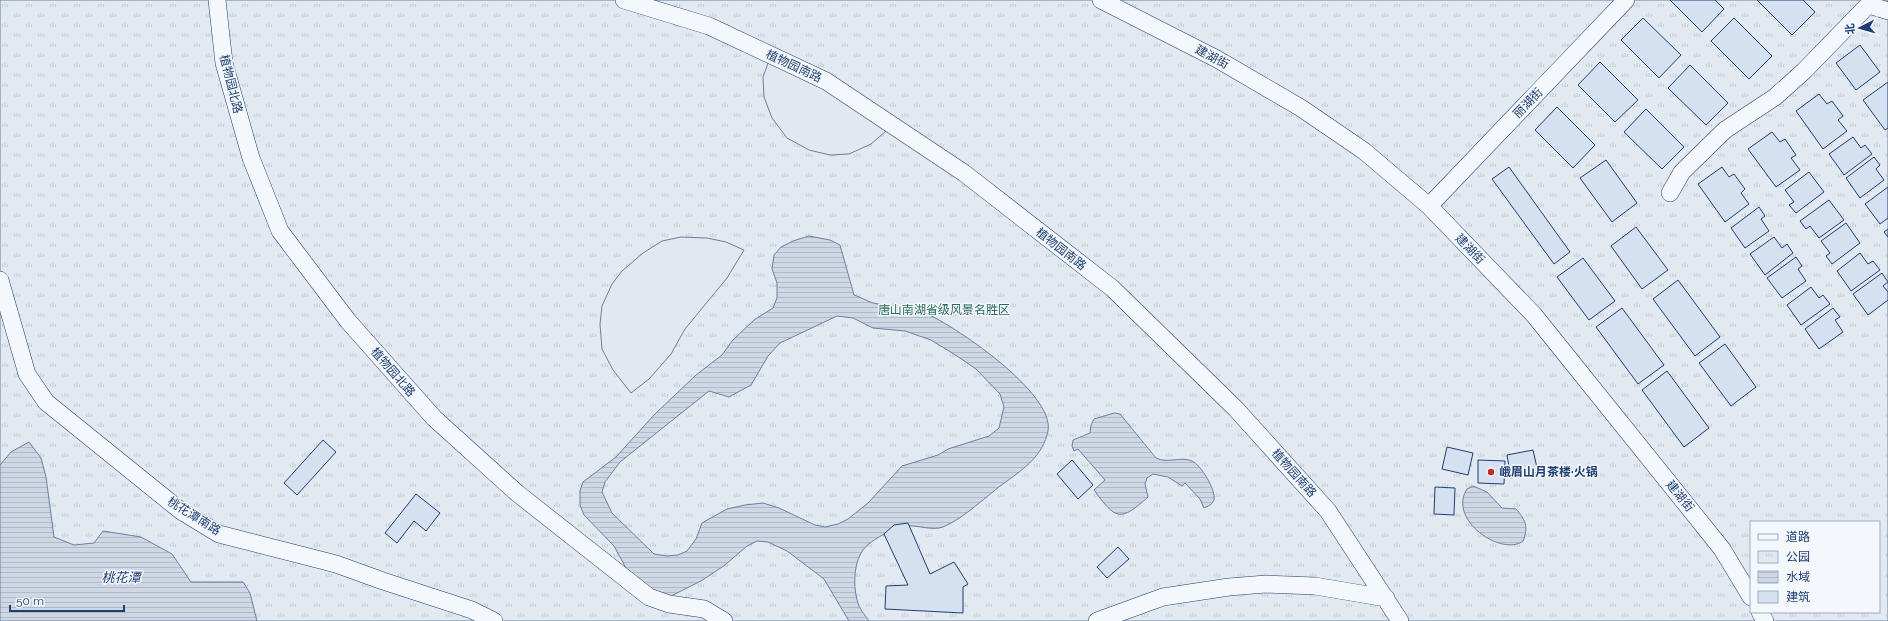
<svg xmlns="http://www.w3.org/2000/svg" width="1888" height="621" viewBox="0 0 1888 621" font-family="Raleway,'Noto Sans SC',sans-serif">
<defs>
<pattern id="park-tufts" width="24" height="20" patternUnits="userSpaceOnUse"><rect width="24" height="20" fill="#e3e9f0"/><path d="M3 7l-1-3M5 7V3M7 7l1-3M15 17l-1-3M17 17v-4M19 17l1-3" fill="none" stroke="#c2c9d1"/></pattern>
<pattern id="water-rules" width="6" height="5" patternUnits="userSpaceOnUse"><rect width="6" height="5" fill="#cfd7e4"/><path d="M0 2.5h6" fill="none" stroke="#b1bac7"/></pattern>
</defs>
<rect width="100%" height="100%" fill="#f4f7fb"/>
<path fill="url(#park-tufts)" stroke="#687fa3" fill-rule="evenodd" d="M 0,0 L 1888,0 L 1888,621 L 0,621 ZM 1751,522 L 1879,522 L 1879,612 L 1751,612 Z"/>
<path fill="#e3e8f0" stroke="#687fa3" d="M 771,55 L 893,125 L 871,144 L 849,154 L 830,155 L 809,150 L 787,138 L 772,118 L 764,97 L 763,77 Z
M 681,237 L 707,238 L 726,242 L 744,250 L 727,278 L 685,329 L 671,354 L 649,379 L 631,393 L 613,370 L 602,349 L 600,324 L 602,306 L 612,284 L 622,271 L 643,253 L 662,241 Z"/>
<path fill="url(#water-rules)" stroke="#687fa3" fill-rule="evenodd" d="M 809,236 L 830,240 L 840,245 L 854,295 C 860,297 867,301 873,303 C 889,307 906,305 921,311 C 953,324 1055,393 1048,431 C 1043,455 1025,468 1007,481 C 987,495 965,518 943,527 C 933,531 918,525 907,526 C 899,527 891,531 884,534 C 877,538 865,545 861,553 C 853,567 853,591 859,606 C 861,611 866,616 869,621 L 849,621 L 824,579 L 787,551 L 768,542 L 757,541 L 747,546 L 725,565 L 701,581 L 667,598 L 646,594 L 627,570 L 614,546 L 584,515 L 580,505 L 580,491 L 583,482 L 616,457 L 654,415 L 696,375 L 722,355 L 732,341 L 754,320 L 773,308 L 777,298 L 777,283 L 772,269 L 774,255 L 781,247 L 793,241 ZM 837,316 L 853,318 L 873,328 L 905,331 L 931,340 L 957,356 L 976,369 L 1000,394 L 1004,407 L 999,428 L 989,436 L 948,449 L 938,455 L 902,466 L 868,503 L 848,519 L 838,524 L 825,527 L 815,525 L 779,508 L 763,503 L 745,505 L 727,509 L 702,523 L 696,539 L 687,551 L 678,555 L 667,556 L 654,554 L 612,513 L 602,492 L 605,482 L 620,462 L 709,391 L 729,397 L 751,385 L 768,356 L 780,343 Z
M 1114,413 L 1120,414 L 1156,458 C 1168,464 1180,456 1192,461 C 1201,465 1216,490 1214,500 C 1212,505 1208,506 1204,508 L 1200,499 L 1185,483 L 1182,486 L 1168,477 L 1153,474 L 1147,478 L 1145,484 L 1148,497 C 1120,522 1116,520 1094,490 L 1105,480 L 1078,449 L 1074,451 L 1072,446 L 1073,440 L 1090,433 L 1091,425 L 1094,419 Z
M 29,442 L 41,458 L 46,477 L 54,537 L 74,545 L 94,543 L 103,531 L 141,537 L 172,554 L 191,582 L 243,582 L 250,593 L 257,621 L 0,621 L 0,465 L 11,452 Z
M 1473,486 L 1487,492 L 1502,508 L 1516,509 C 1525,519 1529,527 1523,541 C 1502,557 1447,520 1467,489 Z"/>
<path fill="#d5e0f0" stroke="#1d3f73" d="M 1670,0 L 1715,0 L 1724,9 L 1702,32 Z
M 1757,0 L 1803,0 L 1815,12 L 1792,35 Z
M 1643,18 L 1681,55 L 1659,78 L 1621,40 Z
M 1734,18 L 1772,56 L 1749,79 L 1711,41 Z
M 1860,45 L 1880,72 L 1856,90 L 1836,63 Z
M 1600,62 L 1638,100 L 1615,122 L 1578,85 Z
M 1690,65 L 1728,103 L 1706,125 L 1668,88 Z
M 1888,82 L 1888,128 L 1885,130 L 1863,100 Z
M 1819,94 L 1827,104 L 1832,101 L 1843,116 L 1838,120 L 1847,131 L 1823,149 L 1796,111 Z
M 1557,107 L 1595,145 L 1573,168 L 1535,130 Z
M 1646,109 L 1684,147 L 1662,169 L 1624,132 Z
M 1772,132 L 1780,142 L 1785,139 L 1796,155 L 1791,158 L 1800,170 L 1776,187 L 1748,149 Z
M 1853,137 L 1861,148 L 1865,145 L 1872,154 L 1844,175 L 1829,154 Z
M 1874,157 L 1880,165 L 1876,169 L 1884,180 L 1860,198 L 1846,178 Z
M 1606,160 L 1637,203 L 1612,222 L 1580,178 Z
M 1509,167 L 1570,252 L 1554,264 L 1492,179 Z
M 1722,167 L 1729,177 L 1734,174 L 1745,189 L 1741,193 L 1749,204 L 1725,222 L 1698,184 Z
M 1809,172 L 1824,192 L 1796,213 L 1789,205 L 1794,202 L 1785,190 Z
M 1888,187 L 1888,218 L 1880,224 L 1865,204 Z
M 1829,200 L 1844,220 L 1819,238 L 1810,226 L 1806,229 L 1800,221 Z
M 1759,207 L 1765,216 L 1761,219 L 1769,231 L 1745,248 L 1731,228 Z
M 1846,223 L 1860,243 L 1832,264 L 1826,256 L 1830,253 L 1821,241 Z
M 1636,227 L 1668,270 L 1642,289 L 1611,246 Z
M 1888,229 L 1888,237 L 1884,232 Z
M 1774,237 L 1782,248 L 1787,244 L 1793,253 L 1765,275 L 1750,254 Z
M 1860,253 L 1868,264 L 1873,261 L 1880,270 L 1851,291 L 1837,271 Z
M 1796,257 L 1802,266 L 1798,269 L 1806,281 L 1782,298 L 1767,278 Z
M 1583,258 L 1615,301 L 1589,320 L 1557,277 Z
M 1882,273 L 1888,282 L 1883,286 L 1888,292 L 1888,300 L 1868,315 L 1853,294 Z
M 1678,280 L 1720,337 L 1695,356 L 1653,299 Z
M 1811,287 L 1819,298 L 1823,295 L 1830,304 L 1801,325 L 1787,305 Z
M 1622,308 L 1664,365 L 1638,384 L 1596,327 Z
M 1833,308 L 1840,317 L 1835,320 L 1843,332 L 1819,349 L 1805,329 Z
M 1725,344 L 1756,387 L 1731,406 L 1699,363 Z
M 1667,371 L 1709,428 L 1684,447 L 1642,390 Z
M 323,440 L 336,452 L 297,495 L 284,483 Z
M 1447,447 L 1473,453 L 1468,475 L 1442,469 Z
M 1533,450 L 1538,472 L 1511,478 L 1507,455 Z
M 1072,460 L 1093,485 L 1078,499 L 1057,474 Z
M 1478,460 L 1505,461 L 1504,484 L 1478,483 Z
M 1435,487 L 1455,488 L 1454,515 L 1434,514 Z
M 416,494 L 440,513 L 426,531 L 414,521 L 397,543 L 385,533 Z
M 908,523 L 930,574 L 954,562 L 968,584 L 963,587 L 963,613 L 885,609 L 886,586 L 908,585 L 884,534 L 894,525 Z
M 1118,547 L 1129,559 L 1107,578 L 1097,567 Z"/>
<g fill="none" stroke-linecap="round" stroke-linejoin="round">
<defs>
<path id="minor" d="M 217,0 L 224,63 L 251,158 L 280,231 L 348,321 L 434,418 L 517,493 L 649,597 L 669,604 L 704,609 L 724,621
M 624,0 L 709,26 L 826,81 L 964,173 L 1112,288 L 1236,409 L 1328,511 L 1400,621
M 1101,0 L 1217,59 L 1301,108 L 1364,151 L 1429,206 L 1534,315 L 1722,549 L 1751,597
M 1869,0 L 1875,7 L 1888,11
M 1670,193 L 1682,172 L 1725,130 L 1775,97 L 1804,71 L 1871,2
M 1429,206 L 1626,0
M 0,280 L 27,374 L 46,402 L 181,511 L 219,534 L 336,564 L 383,581 L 472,610 L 494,621
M 1760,612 L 1765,621
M 1097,621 L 1163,597 L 1229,587 L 1266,584 L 1315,586 L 1386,598"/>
</defs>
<use href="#minor" stroke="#1d3f73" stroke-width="18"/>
<use href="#minor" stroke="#f4f7fb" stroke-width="17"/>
</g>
<circle fill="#c62828" stroke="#f4f7fb" stroke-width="1.5" cx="1491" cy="472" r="4"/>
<g text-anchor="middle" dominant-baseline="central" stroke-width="3" stroke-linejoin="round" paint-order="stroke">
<g font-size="12" fill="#1d3f73" stroke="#f4f7fb">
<text transform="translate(1212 57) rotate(28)">建湖街</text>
<text transform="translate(794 66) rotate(25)">植物园南路</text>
<text transform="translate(231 84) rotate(76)">植物园北路</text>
<text transform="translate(1528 103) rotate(-46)">丽湖街</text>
<text transform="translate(1061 249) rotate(38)">植物园南路</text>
<text transform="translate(1470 249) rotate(46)">建湖街</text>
<text transform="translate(393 372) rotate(49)">植物园北路</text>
<text transform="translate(1294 473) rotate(48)">植物园南路</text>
<text transform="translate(1680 496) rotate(51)">建湖街</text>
<text transform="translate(194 516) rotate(32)">桃花潭南路</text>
</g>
<g font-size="12" fill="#2c6c60" stroke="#f4f7fb">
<text x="944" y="310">唐山南湖省级风景名胜区</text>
</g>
<g font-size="12" font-weight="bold" fill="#1d3f73" stroke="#f4f7fb" text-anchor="start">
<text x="1499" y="472">峨眉山月茶楼·火锅</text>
</g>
<g font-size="13" font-style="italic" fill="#1d3f73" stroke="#f4f7fb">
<text x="121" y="577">桃花潭</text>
</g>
</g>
<rect x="1750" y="521" width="130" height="92" fill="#f4f7fb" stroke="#9eadc5"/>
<rect x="1758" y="534" width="20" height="6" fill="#f4f7fb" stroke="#9eadc5"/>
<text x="1786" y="541" font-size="12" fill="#1d3f73">道路</text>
<rect x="1758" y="551" width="20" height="12" fill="url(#park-tufts)" stroke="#9eadc5"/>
<text x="1786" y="561" font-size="12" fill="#1d3f73">公园</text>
<rect x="1758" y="571" width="20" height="12" fill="url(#water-rules)" stroke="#9eadc5"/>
<text x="1786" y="581" font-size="12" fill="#1d3f73">水域</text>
<rect x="1758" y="591" width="20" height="12" fill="#d5e0f0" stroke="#9eadc5"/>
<text x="1786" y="601" font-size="12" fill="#1d3f73">建筑</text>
<g transform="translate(1860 28) rotate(264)" stroke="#f4f7fb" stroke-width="3" paint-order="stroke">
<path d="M0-3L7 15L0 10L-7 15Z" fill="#1d3f73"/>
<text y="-6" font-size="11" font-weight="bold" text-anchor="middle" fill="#1d3f73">北</text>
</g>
<path d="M10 605v6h114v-6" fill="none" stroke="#1d3f73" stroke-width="2"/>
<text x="16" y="605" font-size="12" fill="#1d3f73" stroke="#f4f7fb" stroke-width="3" paint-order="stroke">50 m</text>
</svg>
